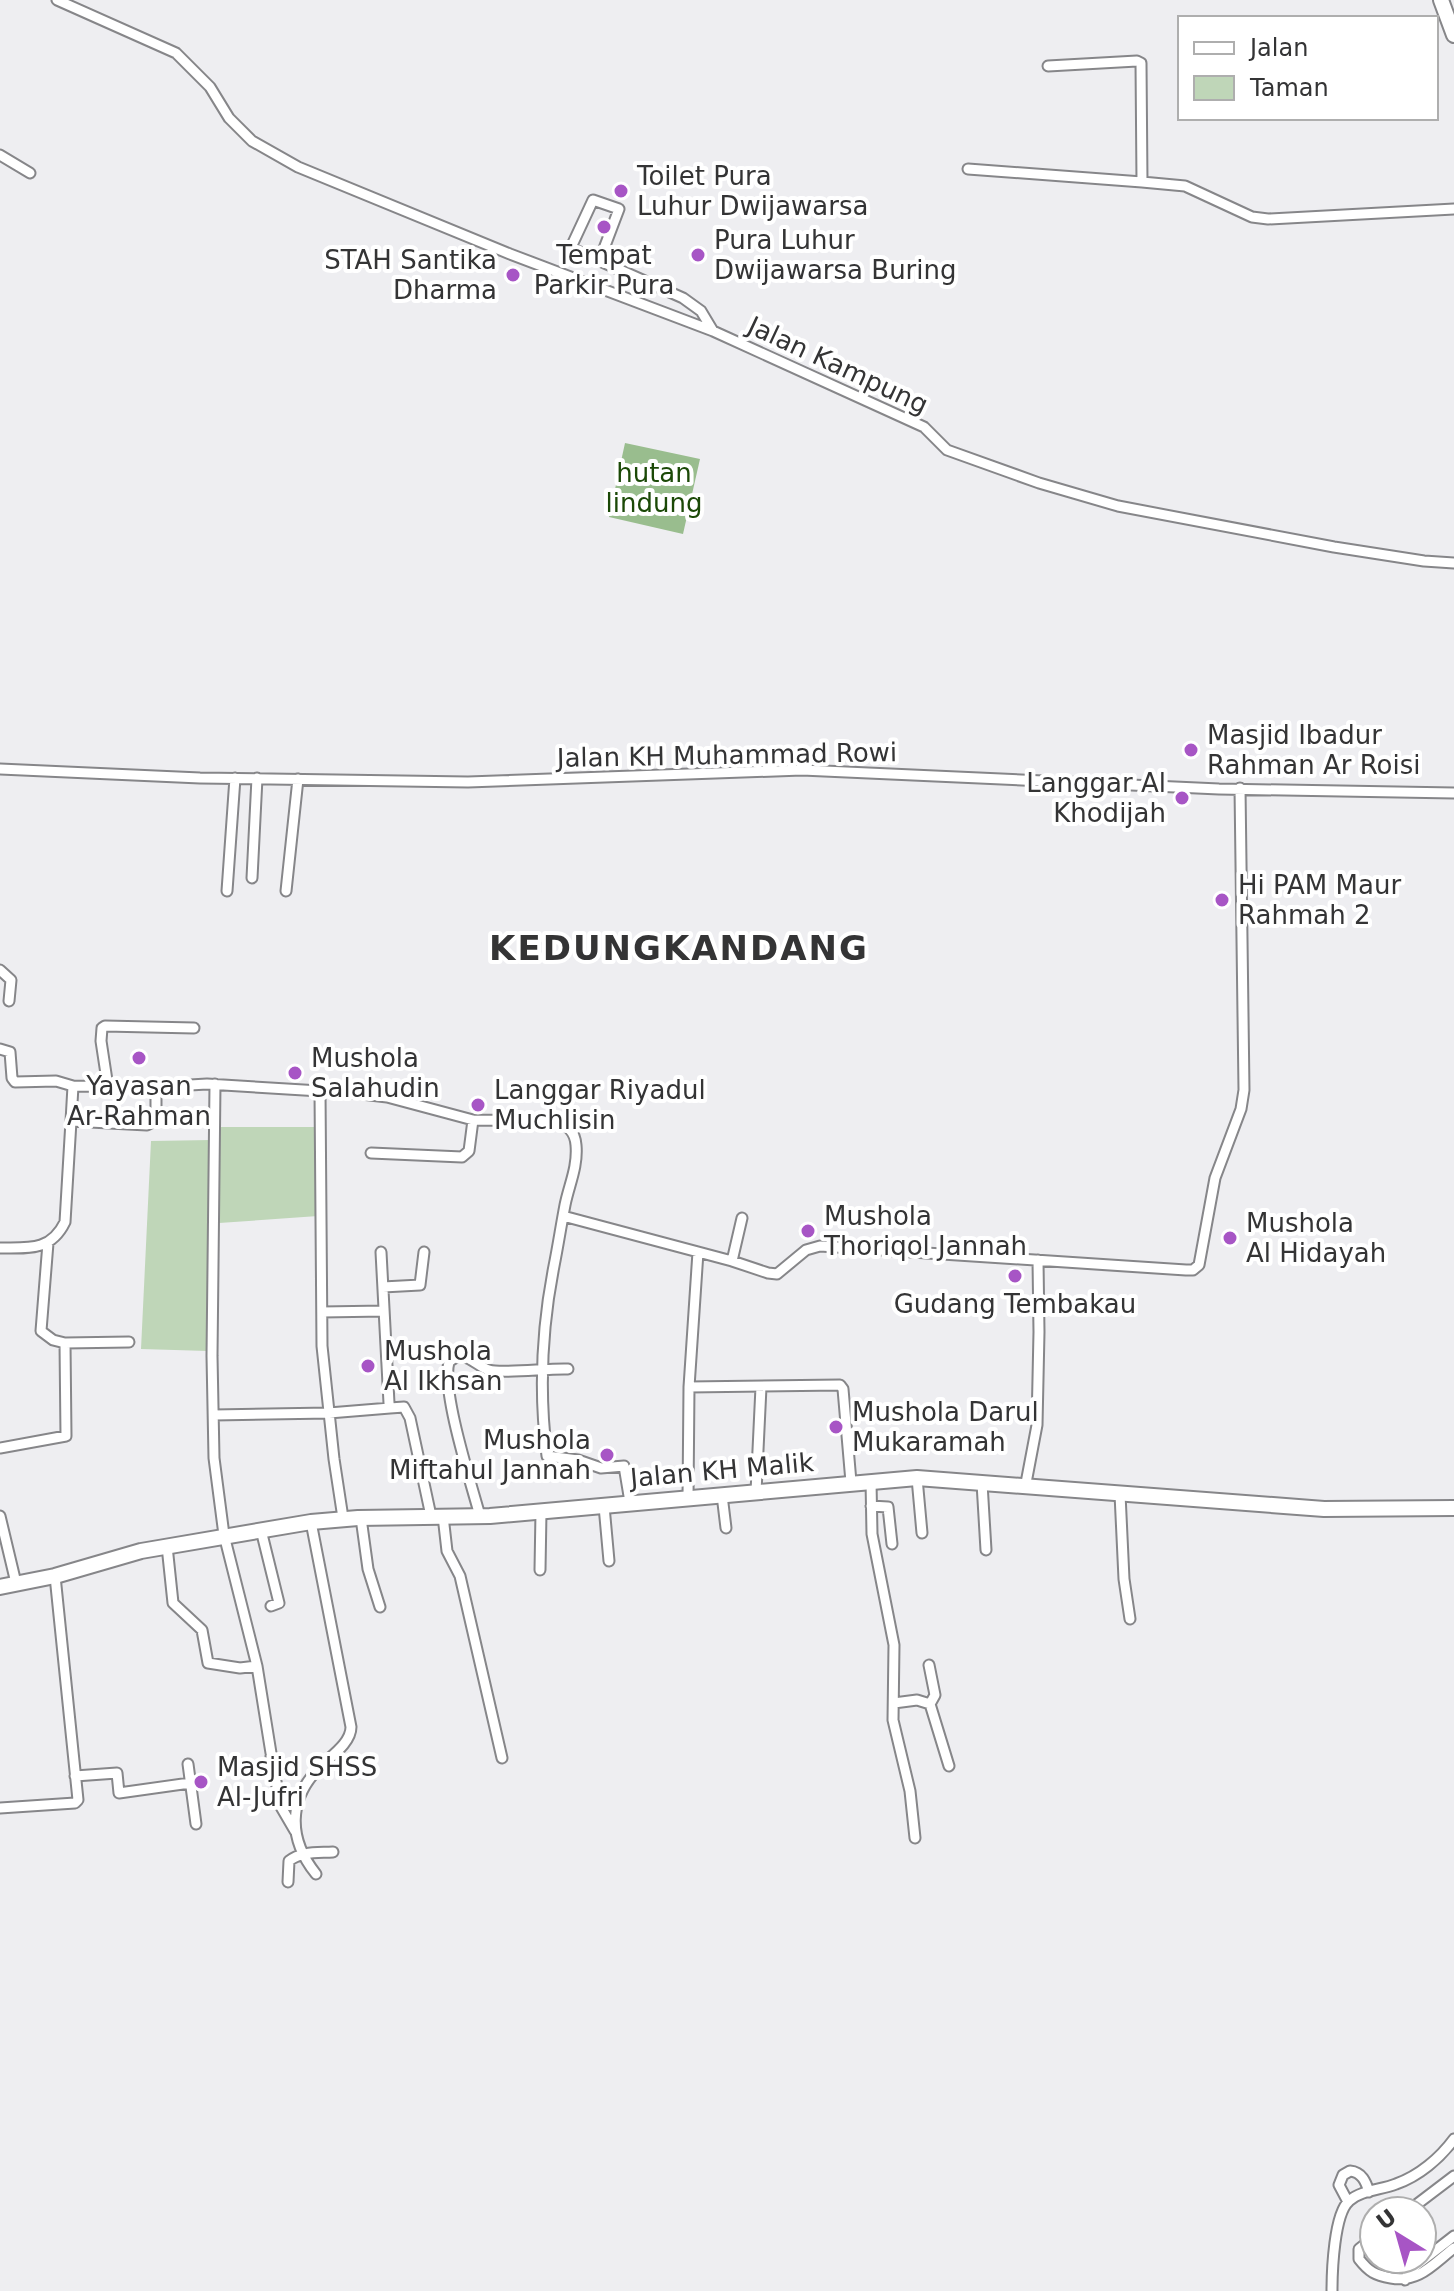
<svg xmlns="http://www.w3.org/2000/svg" width="1454" height="2291" viewBox="0 0 1454 2291" font-family="'DejaVu Sans',sans-serif">
<rect width="100%" height="100%" fill="#eeeef1"/>
<path fill="#bfd6b8" d="M 219,1127 L 318,1127 L 318,1216 L 219,1223 Z
M 211,1140 L 208,1351 L 141,1349 L 151,1141 Z"/>
<path fill="#99bd8e" d="M 625,443 L 700,459 L 683,534 L 609,517 Z"/>
<g fill="none" stroke-linecap="round" stroke-linejoin="round">
<defs>
<path id="street" d="M 57,0 L 176,53 L 210,87 L 229,118 L 252,141 L 298,167 L 510,254 L 713,331 L 924,427 L 947,450 L 1039,483 L 1118,506 L 1334,547 L 1424,561 L 1454,563
M 1048,66 L 1137,61 L 1141,63 L 1142,182 L 1185,186 L 1252,217 L 1268,219 L 1454,209
M 0,155 L 30,173
M 968,169 L 1142,182
M 600,259 L 619,209 L 593,200 L 573,243 L 573,249 L 683,298 L 701,311 L 713,331
M 0,769 L 200,778 L 468,782 L 802,770 L 1219,789 L 1454,793
M 252,878 L 257,778
M 227,891 L 235,778
M 286,891 L 298,779
M 0,970 L 11,980 L 9,1001
M 0,1049 L 10,1052 L 12,1078 L 15,1082 L 56,1081 L 73,1086 L 71,1121 L 147,1125 L 151,1123 L 156,1110 L 156,1087 L 207,1084 L 353,1093 L 387,1097 L 473,1120 L 554,1121 C 567,1124 575,1131 576,1145 C 578,1167 569,1185 565,1205 C 561,1226 558,1246 554,1266 C 542,1327 539,1394 547,1456 L 578,1460 L 601,1468 L 624,1466 L 630,1502
M 73,1086 L 156,1087
M 108,1087 L 101,1041 L 102,1028 L 105,1026 L 194,1028
M 320,1091 L 322,1346 L 334,1459 L 343,1518
M 371,1153 L 462,1157 L 469,1151 L 473,1120
M 563,1216 L 732,1261 L 742,1218
M 0,1248 C 29,1248 51,1251 65,1222 L 71,1121
M 381,1252 L 389,1403 L 390,1408 L 404,1407 L 410,1418 L 431,1516
M 732,1261 L 768,1273 L 777,1274 L 806,1250 L 820,1246 L 1186,1270 L 1193,1270 L 1199,1265 L 1215,1178 L 1241,1109 L 1244,1090 L 1240,788
M 383,1287 L 420,1285 L 424,1252
M 322,1312 L 384,1311
M 65,1343 L 129,1342
M 689,1387 L 840,1385 L 843,1389 L 851,1482
M 214,1415 L 329,1413 L 390,1408
M 0,1448 L 66,1436 L 65,1343 L 53,1340 L 41,1331 L 48,1243
M 917,1478 L 922,1533
M 871,1481 L 872,1534 L 894,1645 L 893,1720 L 910,1791 L 915,1838
M 982,1483 L 986,1550
M 1026,1483 L 1037,1425 L 1039,1332 L 1038,1260
M 756,1492 L 761,1387
M 1120,1494 L 1124,1579 L 1130,1619
M 722,1495 L 726,1528
M 688,1498 L 689,1387 L 698,1252
M 604,1506 L 609,1561
M 871,1506 L 888,1507 L 892,1544
M 0,1516 L 16,1583
M 443,1516 L 447,1551 L 460,1576 L 502,1758
M 480,1516 C 471,1483 441,1390 449,1362 C 465,1348 474,1365 489,1370 C 501,1374 550,1368 568,1369
M 361,1518 L 368,1569 L 380,1607
M 311,1522 L 351,1727 C 351,1743 331,1756 321,1766 C 287,1799 288,1839 316,1874
M 261,1530 L 279,1603 L 271,1606
M 167,1546 L 173,1603 L 202,1630 L 208,1663 L 240,1668 L 257,1666 L 224,1535 L 214,1458 L 212,1356 L 215,1084
M 540,1570 L 541,1512
M 929,1665 L 935,1695 L 930,1704
M 257,1666 L 271,1753
M 894,1703 L 917,1700 L 930,1704 L 949,1766
M 271,1756 L 281,1807 L 295,1831
M 188,1764 L 196,1824
M 75,1776 L 117,1773 L 119,1793 L 190,1783
M 0,1808 L 75,1803 L 78,1800 L 55,1576
M 288,1882 L 289,1861 C 301,1851 318,1853 333,1852
M 1348,2202 L 1339,2185 L 1343,2175 L 1350,2171 C 1362,2172 1366,2182 1369,2192
M 1408,2211 L 1454,2176
M 1374,2237 L 1359,2249 L 1359,2259 C 1369,2272 1375,2275 1391,2278 C 1419,2283 1433,2264 1454,2248
M 1405,2280 L 1409,2271 L 1454,2236
M 1332,2291 C 1332,2271 1334,2214 1349,2201 C 1361,2190 1381,2190 1396,2184 C 1419,2176 1440,2158 1454,2139"/>
<path id="secondary" d="M 1441,0 L 1454,35
M 0,1587 L 55,1576 L 141,1551 L 311,1522 L 358,1518 L 490,1516 L 917,1478 L 1324,1509 L 1454,1508"/>
</defs>
<use href="#street" stroke="#868689" stroke-width="13"/>
<use href="#secondary" stroke="#868689" stroke-width="18"/>
<use href="#street" stroke="#fff" stroke-width="9"/>
<use href="#secondary" stroke="#fff" stroke-width="14"/>
</g>
<g fill="#a755c5" stroke="#fff" stroke-width="3">
<circle cx="621" cy="191" r="8"/>
<circle cx="604" cy="227" r="8"/>
<circle cx="698" cy="255" r="8"/>
<circle cx="513" cy="275" r="8"/>
<circle cx="1191" cy="750" r="8"/>
<circle cx="1182" cy="798" r="8"/>
<circle cx="1222" cy="900" r="8"/>
<circle cx="139" cy="1058" r="8"/>
<circle cx="295" cy="1073" r="8"/>
<circle cx="478" cy="1105" r="8"/>
<circle cx="808" cy="1231" r="8"/>
<circle cx="1230" cy="1238" r="8"/>
<circle cx="1015" cy="1276" r="8"/>
<circle cx="368" cy="1366" r="8"/>
<circle cx="836" cy="1427" r="8"/>
<circle cx="607" cy="1455" r="8"/>
<circle cx="201" cy="1782" r="8"/>
</g>
<g text-anchor="middle" dominant-baseline="central" stroke-width="8" stroke-linejoin="round" paint-order="stroke">
<g font-size="26" fill="#343435" stroke="#fff" text-anchor="start">
<text x="637" y="176">Toilet Pura<tspan x="637" dy="30">Luhur Dwijawarsa</tspan></text>
<text x="714" y="240">Pura Luhur<tspan x="714" dy="30">Dwijawarsa Buring</tspan></text>
<text x="604" y="255" text-anchor="middle">Tempat<tspan x="604" dy="30">Parkir Pura</tspan></text>
<text x="497" y="260" text-anchor="end">STAH Santika<tspan x="497" dy="30">Dharma</tspan></text>
<text x="1207" y="735">Masjid Ibadur<tspan x="1207" dy="30">Rahman Ar Roisi</tspan></text>
<text x="1166" y="783" text-anchor="end">Langgar Al<tspan x="1166" dy="30">Khodijah</tspan></text>
<text x="1238" y="885">Hi PAM Maur<tspan x="1238" dy="30">Rahmah 2</tspan></text>
<text x="311" y="1058">Mushola<tspan x="311" dy="30">Salahudin</tspan></text>
<text x="139" y="1086" text-anchor="middle">Yayasan<tspan x="139" dy="30">Ar-Rahman</tspan></text>
<text x="494" y="1090">Langgar Riyadul<tspan x="494" dy="30">Muchlisin</tspan></text>
<text x="824" y="1216">Mushola<tspan x="824" dy="30">Thoriqol Jannah</tspan></text>
<text x="1246" y="1223">Mushola<tspan x="1246" dy="30">Al Hidayah</tspan></text>
<text x="1015" y="1304" text-anchor="middle">Gudang Tembakau</text>
<text x="384" y="1351">Mushola<tspan x="384" dy="30">Al Ikhsan</tspan></text>
<text x="852" y="1412">Mushola Darul<tspan x="852" dy="30">Mukaramah</tspan></text>
<text x="591" y="1440" text-anchor="end">Mushola<tspan x="591" dy="30">Miftahul Jannah</tspan></text>
<text x="217" y="1767">Masjid SHSS<tspan x="217" dy="30">Al-Jufri</tspan></text>
</g>
<g font-size="26" fill="#343435" stroke="#fff">
<text transform="translate(838 365) rotate(25)">Jalan Kampung</text>
<text transform="translate(727 755) rotate(-1)">Jalan KH Muhammad Rowi</text>
<text transform="translate(722 1470) rotate(-5)">Jalan KH Malik</text>
</g>
<g font-size="26" fill="#1b4907" stroke="#fff">
<text x="654" y="473">hutan<tspan x="654" dy="30">lindung</tspan></text>
</g>
<g font-size="34" font-weight="bold" letter-spacing="2" fill="#343435" stroke="#fff">
<text x="679" y="948">KEDUNGKANDANG</text>
</g>
</g>
<rect x="1178" y="16" width="260" height="104" fill="#ffffff" stroke="#aeaeae" stroke-width="2"/>
<rect x="1194" y="42" width="40" height="12" fill="#ffffff" stroke="#aeaeae" stroke-width="2"/>
<text x="1250" y="56" font-size="24" fill="#343435">Jalan</text>
<rect x="1194" y="76" width="40" height="24" fill="#bfd6b8" stroke="#aeaeae" stroke-width="2"/>
<text x="1250" y="96" font-size="24" fill="#343435">Taman</text>
<g transform="translate(1398 2235) rotate(323)"><circle r="38" fill="#ffffff" stroke="#aeaeae" stroke-width="2"/>
<path d="M0-6L14 30L0 20L-14 30Z" fill="#a755c5"/>
<text y="-12" font-size="22" font-weight="bold" text-anchor="middle" fill="#343435">U</text>
</g>
</svg>
